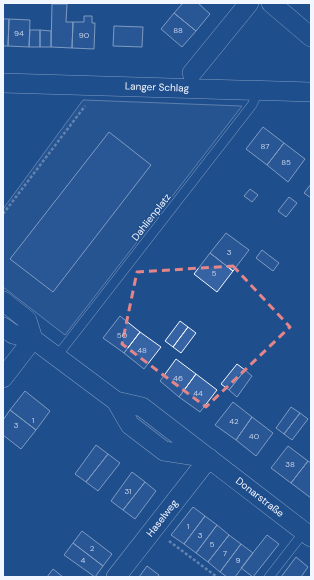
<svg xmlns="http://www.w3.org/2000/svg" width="314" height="580" viewBox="0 0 314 580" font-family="'DM Sans',sans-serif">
<rect width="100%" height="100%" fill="#1f4e8c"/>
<path fill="#305b95" stroke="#a8bbd7" d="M 83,100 L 242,106 L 65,335 L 3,287 L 3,209 Z
M 142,413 L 174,438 L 174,447 L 166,448 L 133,415 Z"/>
<path fill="#3563a3" stroke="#f2f6ff" d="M 183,3 L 198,3 L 210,14 L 196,31 L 174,13 Z
M 52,4 L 67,4 L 66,22 L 73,22 L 72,48 L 51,47 Z
M 174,13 L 196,31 L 182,47 L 161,29 Z
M 84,16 L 92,16 L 92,23 L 95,23 L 94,49 L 72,48 L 73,22 L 84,22 Z
M 3,19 L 9,19 L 8,46 L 3,46 Z
M 9,19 L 30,20 L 29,47 L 8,46 Z
M 114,26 L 143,27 L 142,47 L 113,46 Z
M 30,30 L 40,30 L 40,47 L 29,47 Z
M 40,30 L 51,31 L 51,47 L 40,47 Z
M 263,127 L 284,143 L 267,165 L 246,149 Z
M 109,132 L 151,165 L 53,292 L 10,259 Z
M 284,143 L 305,159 L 288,182 L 267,165 Z
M 311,184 L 311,198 L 304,193 Z
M 250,189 L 258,195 L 252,202 L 244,196 Z
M 289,197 L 297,203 L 286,217 L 278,211 Z
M 226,233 L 249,250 L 233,271 L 210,253 Z
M 262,250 L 279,263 L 273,271 L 256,258 Z
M 210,253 L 233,271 L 217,292 L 194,274 Z
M 120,316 L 140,332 L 124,353 L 103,338 Z
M 180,321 L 188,327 L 173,347 L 165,341 Z
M 188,327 L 196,333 L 181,353 L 173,347 Z
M 140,332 L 161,347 L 144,369 L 124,353 Z
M 176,359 L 196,374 L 179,397 L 160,381 Z
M 237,364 L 245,370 L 229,390 L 221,384 Z
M 245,370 L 252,376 L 237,397 L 229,390 Z
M 196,374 L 217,390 L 200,412 L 179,397 Z
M 25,391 L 50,411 L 36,430 L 10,410 Z
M 233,402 L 252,417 L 236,440 L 215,425 Z
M 291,407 L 300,413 L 284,434 L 276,428 Z
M 10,410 L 36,430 L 21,449 L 3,435 L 3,420 Z
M 300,413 L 308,419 L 292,440 L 284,434 Z
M 252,417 L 273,433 L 256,456 L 236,440 Z
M 96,445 L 108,454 L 86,482 L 75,474 Z
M 288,446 L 308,461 L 291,483 L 271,468 Z
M 108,454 L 120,463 L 98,491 L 86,482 Z
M 308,461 L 311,463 L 311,498 L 291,483 Z
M 132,472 L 145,482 L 123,510 L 111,501 Z
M 145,482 L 156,491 L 135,519 L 123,510 Z
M 193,507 L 205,516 L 184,544 L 171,535 Z
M 205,516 L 217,525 L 196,553 L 184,544 Z
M 217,525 L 229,535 L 208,562 L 196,553 Z
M 82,531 L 112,554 L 103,566 L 73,543 Z
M 229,535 L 241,544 L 220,572 L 208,562 Z
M 267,535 L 279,544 L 253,577 L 241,568 Z
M 73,543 L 103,566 L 95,577 L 64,555 Z
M 241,544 L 253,553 L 235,577 L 227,577 L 220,572 Z
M 296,557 L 308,567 L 301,577 L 281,577 Z
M 147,566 L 159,575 L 158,577 L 139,577 Z
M 53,569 L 63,577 L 47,577 Z"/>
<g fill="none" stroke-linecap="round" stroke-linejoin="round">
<defs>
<path id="lane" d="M 57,356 L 252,105 L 259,90
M 269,577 L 304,532"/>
<path id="street" d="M 271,3 L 311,37
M 192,73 L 249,3
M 3,83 L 311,92
M 3,301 L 27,320 L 33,339
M 3,327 L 13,334 L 33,339 L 116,401 L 130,425 L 164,451 L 209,458
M 3,378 L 33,339
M 116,401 L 142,407 L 311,537
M 116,577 L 209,458"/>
</defs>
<use href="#lane" stroke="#f2f6ff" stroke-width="10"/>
<use href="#street" stroke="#f2f6ff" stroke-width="20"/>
<path stroke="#b3c4dc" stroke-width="2.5" stroke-dasharray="3 2" stroke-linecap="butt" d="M 3,214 L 85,106
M 169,541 L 217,577"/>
<use href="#lane" stroke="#1f4e8c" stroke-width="9"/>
<use href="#street" stroke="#1f4e8c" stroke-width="19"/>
</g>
<path d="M0 0H314V580H0ZM 233,266 L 290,327 L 206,407 L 122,344 L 137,272 Z" fill="#1f4e8c" fill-opacity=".55" fill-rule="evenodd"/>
<path fill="none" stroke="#e38589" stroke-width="3" stroke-dasharray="8 5" stroke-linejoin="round" d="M 233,266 L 290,327 L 206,407 L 122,344 L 137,272 Z"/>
<g text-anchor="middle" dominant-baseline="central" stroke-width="3" stroke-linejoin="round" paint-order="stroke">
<g font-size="8" fill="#c3d1e8">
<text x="178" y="30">88</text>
<text x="19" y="33">94</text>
<text x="84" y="35">90</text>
<text x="265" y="146">87</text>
<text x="286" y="162">85</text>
<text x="229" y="252">3</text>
<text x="214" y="273">5</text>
<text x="122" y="335">50</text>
<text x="142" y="350">48</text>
<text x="178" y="378">46</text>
<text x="198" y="393">44</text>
<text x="33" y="420">1</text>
<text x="234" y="421">42</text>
<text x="16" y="425">3</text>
<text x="254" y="436">40</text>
<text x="290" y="464">38</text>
<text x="128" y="491">31</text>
<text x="188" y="526">1</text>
<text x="200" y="535">3</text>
<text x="212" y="544">5</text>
<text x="92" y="548">2</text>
<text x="225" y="553">7</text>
<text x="83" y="560">4</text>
<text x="238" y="560">9</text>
</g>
<g font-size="10" fill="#f2f6ff" stroke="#1f4e8c">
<text transform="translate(157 87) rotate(2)">Langer Schlag</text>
<text transform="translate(151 217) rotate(-52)">Dahlienplatz</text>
<text transform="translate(260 497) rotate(38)">Donarstraße</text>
<text transform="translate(162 518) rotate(-52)">Haselweg</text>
</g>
</g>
<rect width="314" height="580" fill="none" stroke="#f2f6ff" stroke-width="8"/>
</svg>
